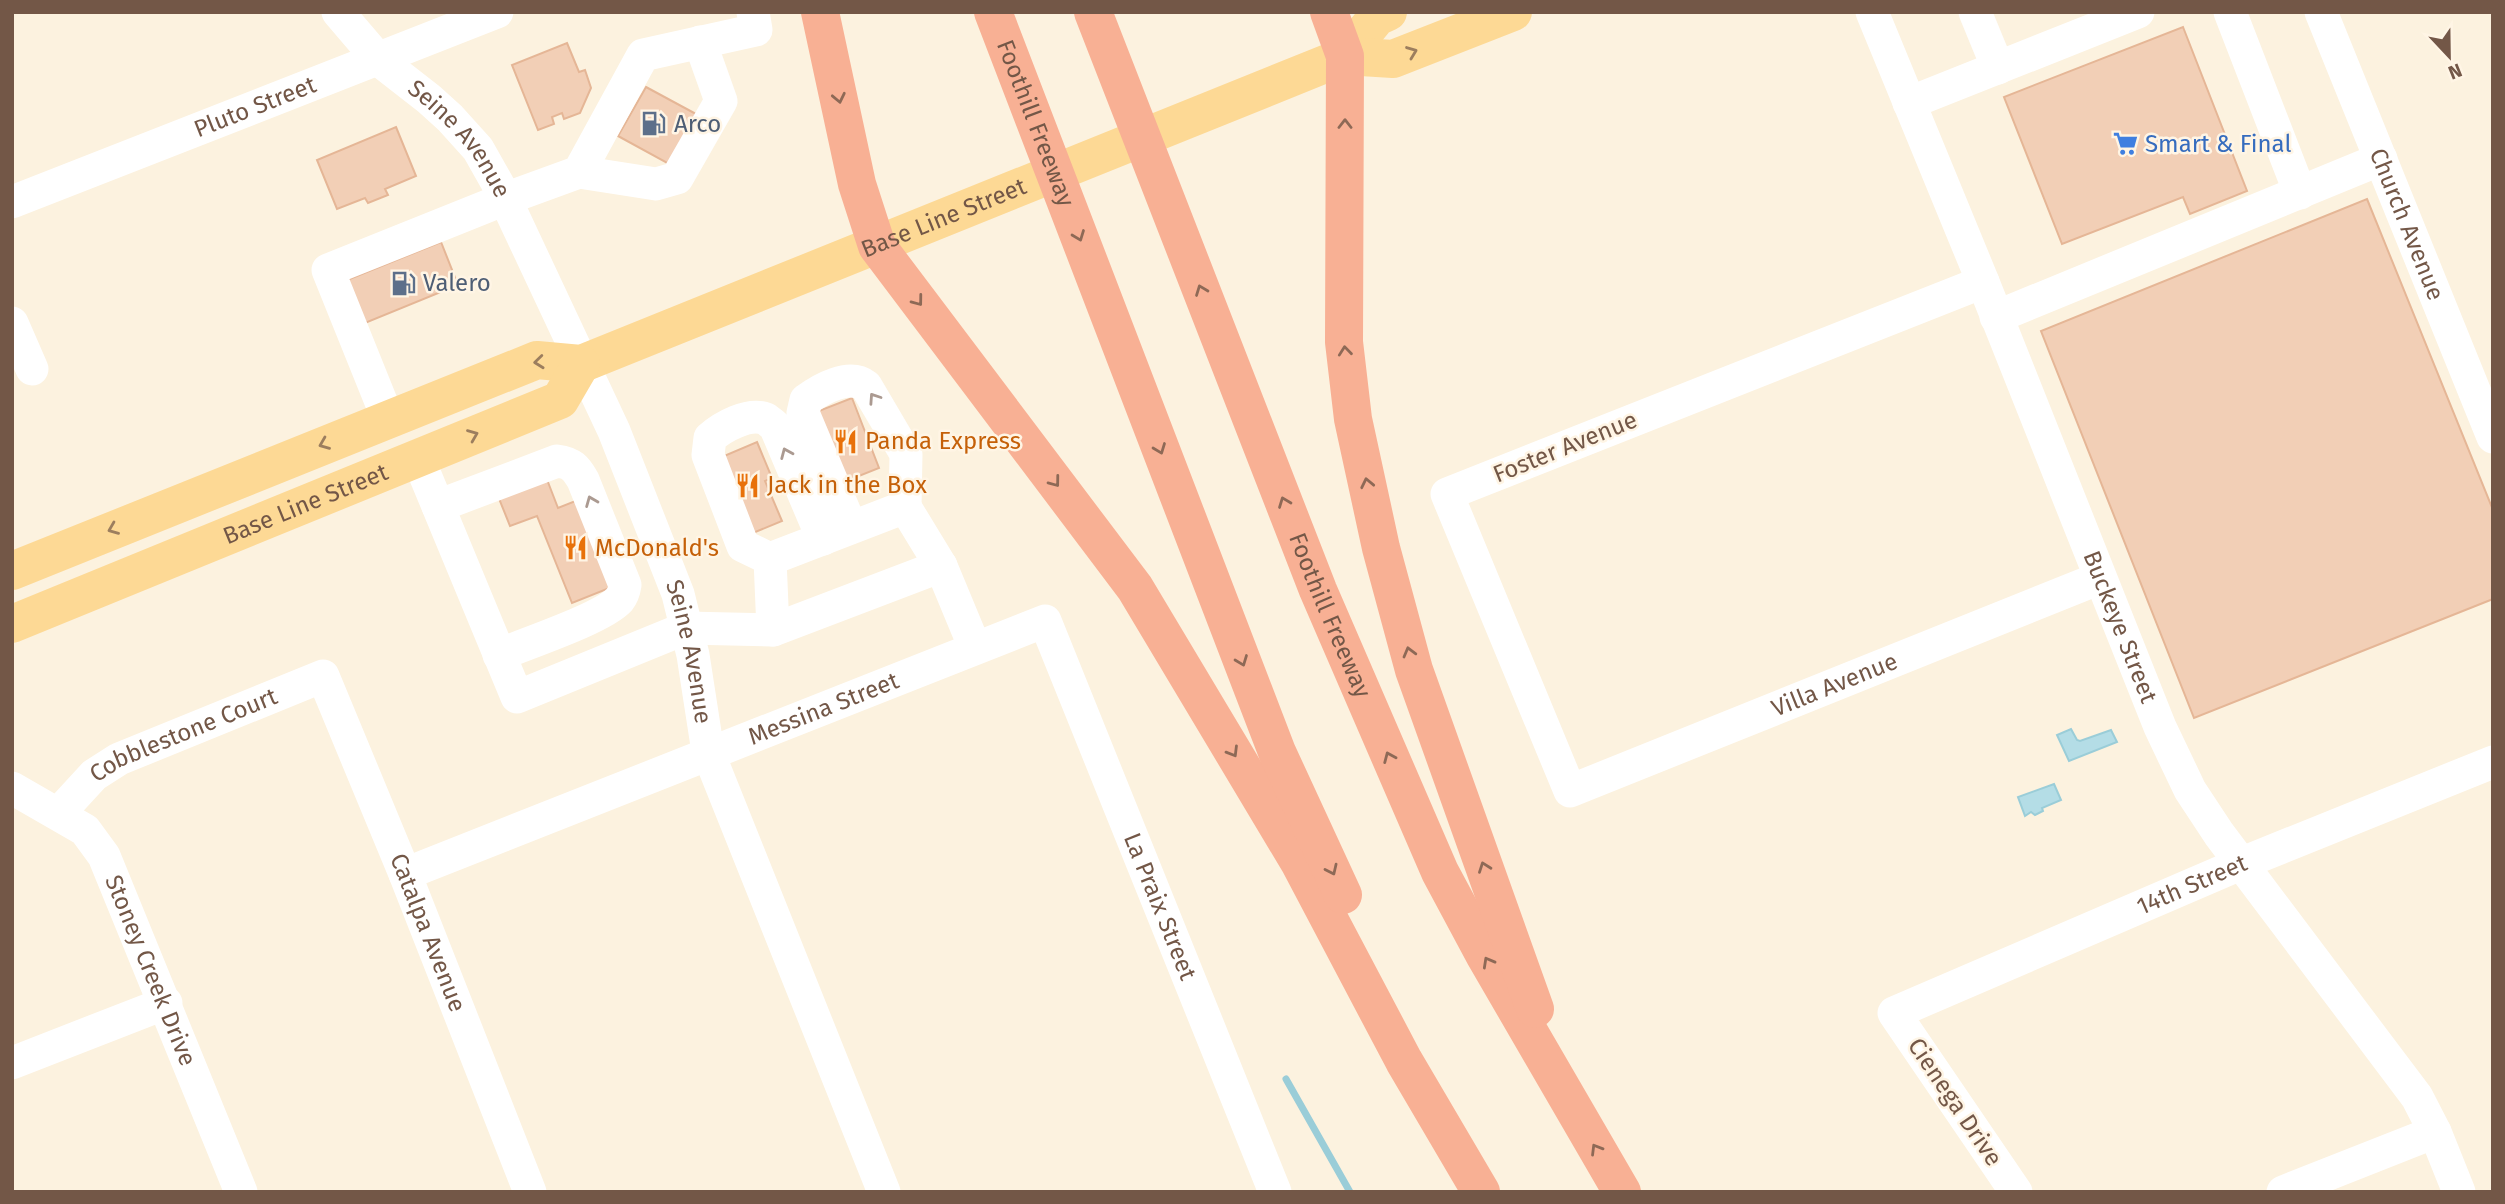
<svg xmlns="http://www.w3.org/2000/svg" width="2505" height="1204" viewBox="0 0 2505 1204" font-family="'Fira Sans',sans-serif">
<rect width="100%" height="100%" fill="#fcf2df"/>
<path fill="#b4dde6" stroke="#9acdd8" stroke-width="2" d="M 2071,729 L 2077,740 L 2080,741 L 2111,730 L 2117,742 L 2069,761 L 2057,735 Z
M 2054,784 L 2061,800 L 2042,808 L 2043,811 L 2035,815 L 2031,812 L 2025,816 L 2018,797 Z"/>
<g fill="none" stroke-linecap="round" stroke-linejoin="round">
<path stroke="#9acdd8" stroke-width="7" d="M 1286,1079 L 1350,1192"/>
</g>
<path fill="#f2cfb6" stroke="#e5b696" stroke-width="2" d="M 2183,27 L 2247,191 L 2190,214 L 2183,197 L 2062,244 L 2004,97 Z
M 567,43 L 579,72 L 585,70 L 591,88 L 580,113 L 564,119 L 562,113 L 552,117 L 554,124 L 538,130 L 512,65 Z
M 646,87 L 696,114 L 669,164 L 618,136 Z
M 396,127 L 416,176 L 385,189 L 388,195 L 368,203 L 365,198 L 337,209 L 317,160 Z
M 2367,199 L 2493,510 L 2493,599 L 2194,718 L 2041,331 Z
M 441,242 L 458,285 L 365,323 L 347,280 Z
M 852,398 L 879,468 L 839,484 L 811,414 Z
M 757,442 L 772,478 L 765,481 L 782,521 L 753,533 L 717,459 Z
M 546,477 L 558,508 L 583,498 L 617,585 L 572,603 L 537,516 L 510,526 L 498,496 Z"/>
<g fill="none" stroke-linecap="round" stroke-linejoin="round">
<g stroke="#fff" stroke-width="33">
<path id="s1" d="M 338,12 L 379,60 L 429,99 L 450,118 L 478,149 L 500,188 L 614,431 L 678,594 L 693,655 L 708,752 L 884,1192"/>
<path id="s2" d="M 1872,12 L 1983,282 L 2160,727 L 2190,790 L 2219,834 L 2417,1097 L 2435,1132 L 2459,1192"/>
<path d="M 1975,12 L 1998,68"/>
<path d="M 2230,12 L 2300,193"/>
<path id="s3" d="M 2321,12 L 2493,437"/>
<path d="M 1909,103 L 2138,12"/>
<path d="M 579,172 L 656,184 L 677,178 L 721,101 L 700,42"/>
<path id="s4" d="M 12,202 L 497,12"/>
<path id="s5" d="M 1983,282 L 1447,494 L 1570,791 L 2100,578"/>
<path d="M 1996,317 L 2381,159"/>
<path d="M 12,323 L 32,369"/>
<path d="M 388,419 L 328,270 L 505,199 L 579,172 L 643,55 L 756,30 L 753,12"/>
<path d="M 418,458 L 517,697 L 686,628 L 773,630 L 941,566 L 975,648"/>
<path d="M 438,506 L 557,461 C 572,463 576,468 583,480 L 625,585 C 624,592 623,595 619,600 C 601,619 527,643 499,655"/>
<path d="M 851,527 L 803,413 L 806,400 C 821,389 849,373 866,386 L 906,454 L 905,507"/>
<path d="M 770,559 L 743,546 L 708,455 L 710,438 C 722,427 749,412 766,419 C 769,421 772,424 775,426 L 823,539"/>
<path d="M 773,630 L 770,559 L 905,507 L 941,566"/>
<path id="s6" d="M 12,788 L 85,830 L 104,856 L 241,1192"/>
<path id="s7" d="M 59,813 L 94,775 L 119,759 L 323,676 L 405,874 L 530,1192"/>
<path id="s8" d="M 405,874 L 1045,621 L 1275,1192"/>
<path d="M 12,1063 L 166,1003"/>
<path id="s9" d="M 2016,1192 L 1894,1013 L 2240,864 L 2493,762"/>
<path d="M 2283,1192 L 2435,1132"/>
</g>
<g stroke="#fdd995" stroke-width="38">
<path d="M 1345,56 L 1377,17 L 1388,12"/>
<path id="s10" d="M 12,571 L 537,360 L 581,364 L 1345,56 L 1393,59 L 1513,12"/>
<path id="s11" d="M 12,624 L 560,400 L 581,364"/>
</g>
<g stroke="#f8b094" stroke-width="38">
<path d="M 820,12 L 857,184 L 877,246 L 1135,588 L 1299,862 L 1404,1061 L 1481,1192"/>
<path id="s12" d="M 993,12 L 1277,752 L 1343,895"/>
<path id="s13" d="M 1093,12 L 1318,590 L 1440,872 L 1485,956 L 1622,1192"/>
<path d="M 1329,12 L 1345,56 L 1344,342 L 1353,419 L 1381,548 L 1414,670 L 1535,1009"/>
</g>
</g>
<defs><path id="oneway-chevron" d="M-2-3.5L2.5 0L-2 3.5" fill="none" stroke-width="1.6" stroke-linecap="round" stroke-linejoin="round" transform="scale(1.75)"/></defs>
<g stroke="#9c7e5e">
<use href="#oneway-chevron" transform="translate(1412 52) rotate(-21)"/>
<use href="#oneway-chevron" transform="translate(539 362) rotate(174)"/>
<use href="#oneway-chevron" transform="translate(473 435) rotate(-22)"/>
<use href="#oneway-chevron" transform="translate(324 444) rotate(158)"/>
<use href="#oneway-chevron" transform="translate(113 529) rotate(158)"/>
</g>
<g stroke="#8e6956">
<use href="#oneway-chevron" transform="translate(839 98) rotate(78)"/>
<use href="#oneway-chevron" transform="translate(1345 124) rotate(-90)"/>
<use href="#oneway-chevron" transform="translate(1079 236) rotate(69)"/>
<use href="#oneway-chevron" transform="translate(1201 290) rotate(-111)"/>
<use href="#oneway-chevron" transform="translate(918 301) rotate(53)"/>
<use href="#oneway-chevron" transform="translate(1345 351) rotate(-96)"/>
<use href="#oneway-chevron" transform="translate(1160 449) rotate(69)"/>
<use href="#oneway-chevron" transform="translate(1055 482) rotate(53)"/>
<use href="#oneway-chevron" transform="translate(1367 483) rotate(-102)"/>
<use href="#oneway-chevron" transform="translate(1284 502) rotate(-111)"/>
<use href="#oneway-chevron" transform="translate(1409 652) rotate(-105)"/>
<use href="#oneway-chevron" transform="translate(1242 661) rotate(69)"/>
<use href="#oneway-chevron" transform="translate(1233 752) rotate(59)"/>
<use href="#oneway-chevron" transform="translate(1389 757) rotate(-113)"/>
<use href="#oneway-chevron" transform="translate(1484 867) rotate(-110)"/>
<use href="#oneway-chevron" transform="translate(1332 870) rotate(65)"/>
<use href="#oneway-chevron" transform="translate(1488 962) rotate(-119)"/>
<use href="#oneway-chevron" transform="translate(1596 1149) rotate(-121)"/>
</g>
<g stroke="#ab9a91">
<use href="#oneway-chevron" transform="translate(874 398) rotate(-124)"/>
<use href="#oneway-chevron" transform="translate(786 453) rotate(-113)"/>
<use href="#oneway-chevron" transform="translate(591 501) rotate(-112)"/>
</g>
<defs>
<symbol id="fuel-bare" viewBox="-9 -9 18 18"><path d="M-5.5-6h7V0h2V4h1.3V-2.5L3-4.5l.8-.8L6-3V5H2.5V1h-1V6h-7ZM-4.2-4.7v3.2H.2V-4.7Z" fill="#5c6f8a" stroke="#fff5e5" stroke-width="2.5" paint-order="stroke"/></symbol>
<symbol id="supermarket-bare" viewBox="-9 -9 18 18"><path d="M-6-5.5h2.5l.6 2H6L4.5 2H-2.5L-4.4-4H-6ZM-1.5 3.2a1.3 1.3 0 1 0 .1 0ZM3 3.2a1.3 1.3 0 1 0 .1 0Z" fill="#3f7fe0" stroke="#fff5e5" stroke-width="2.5" paint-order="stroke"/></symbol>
<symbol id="restaurant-bare" viewBox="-9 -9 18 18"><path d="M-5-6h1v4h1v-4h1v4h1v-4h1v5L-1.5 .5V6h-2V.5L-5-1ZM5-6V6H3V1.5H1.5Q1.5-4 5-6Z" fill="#e8710a" stroke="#fff5e5" stroke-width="2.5" paint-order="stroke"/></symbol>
</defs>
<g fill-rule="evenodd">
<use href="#fuel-bare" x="636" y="106" width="35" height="35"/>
<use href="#supermarket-bare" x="2108" y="126" width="35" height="35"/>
<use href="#fuel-bare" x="386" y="266" width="35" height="35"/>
<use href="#restaurant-bare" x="828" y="424" width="35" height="35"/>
<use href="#restaurant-bare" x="730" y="468" width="35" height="35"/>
<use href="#restaurant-bare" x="558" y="530" width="35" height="35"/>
</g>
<g text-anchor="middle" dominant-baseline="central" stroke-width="5" stroke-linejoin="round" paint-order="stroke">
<g font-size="24" fill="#735747" stroke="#fff5e5">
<text stroke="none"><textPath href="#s4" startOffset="261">Pluto Street</textPath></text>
<text stroke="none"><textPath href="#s12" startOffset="119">Foothill Freeway</textPath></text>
<text stroke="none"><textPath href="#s1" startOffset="177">Seine Avenue</textPath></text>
<text stroke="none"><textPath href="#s10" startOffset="1001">Base Line Street</textPath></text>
<text stroke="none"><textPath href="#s3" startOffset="229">Church Avenue</textPath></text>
<text transform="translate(1565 447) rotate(-22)">Foster Avenue</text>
<text stroke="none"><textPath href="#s11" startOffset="317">Base Line Street</textPath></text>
<text stroke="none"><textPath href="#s13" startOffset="648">Foothill Freeway</textPath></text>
<text stroke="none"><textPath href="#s2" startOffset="663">Buckeye Street</textPath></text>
<text stroke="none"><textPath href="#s1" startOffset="744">Seine Avenue</textPath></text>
<text stroke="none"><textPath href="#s5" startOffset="1183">Villa Avenue</textPath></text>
<text stroke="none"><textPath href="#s8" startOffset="450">Messina Street</textPath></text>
<text stroke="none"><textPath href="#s7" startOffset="150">Cobblestone Court</textPath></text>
<text stroke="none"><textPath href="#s9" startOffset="541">14th Street</textPath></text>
<text stroke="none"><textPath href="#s8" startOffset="996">La Praix Street</textPath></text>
<text stroke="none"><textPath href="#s7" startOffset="579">Catalpa Avenue</textPath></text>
<text stroke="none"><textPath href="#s6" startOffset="240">Stoney Creek Drive</textPath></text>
<text transform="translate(1955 1102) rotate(56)">Cienega Drive</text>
</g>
<g font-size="24" fill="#4e5e75" stroke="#fff5e5" text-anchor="start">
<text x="674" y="124">Arco</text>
<text x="423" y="283">Valero</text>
</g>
<g font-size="24" fill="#366cbe" stroke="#fff5e5" text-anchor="start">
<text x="2145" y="144">Smart &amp; Final</text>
</g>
<g font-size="24" fill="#c56008" stroke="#fff5e5" text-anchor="start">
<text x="865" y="441">Panda Express</text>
<text x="767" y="485">Jack in the Box</text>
<text x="595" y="548">McDonald's</text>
</g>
</g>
<rect width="2505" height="1204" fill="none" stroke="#735747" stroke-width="28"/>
<g transform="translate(2449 56) rotate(158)" stroke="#fff5e5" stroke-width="5" paint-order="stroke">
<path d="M0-5L12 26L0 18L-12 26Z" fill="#735747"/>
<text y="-10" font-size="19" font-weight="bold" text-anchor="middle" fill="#735747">N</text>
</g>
</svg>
